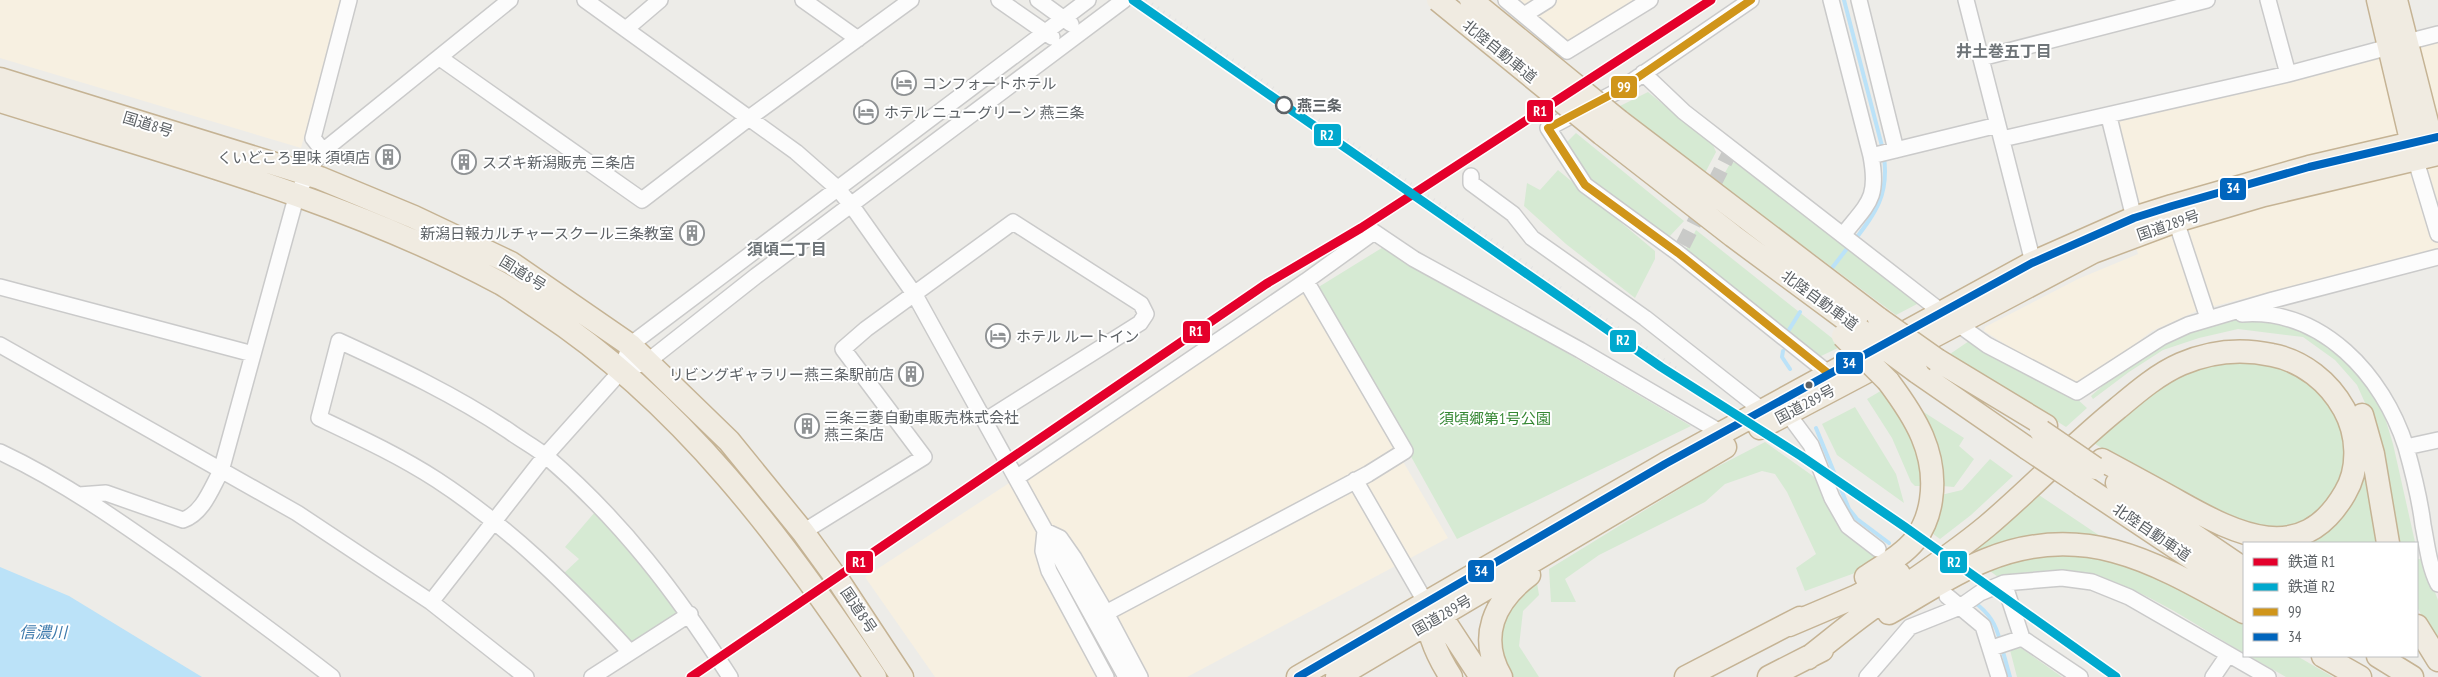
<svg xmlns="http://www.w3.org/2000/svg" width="2438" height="677" viewBox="0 0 2438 677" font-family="'PT Sans Narrow','Noto Sans JP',sans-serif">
<rect width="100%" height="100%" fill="#edece8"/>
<path fill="#f7f0e1" d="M 0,0 L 342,0 L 301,148 L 0,58 Z
M 1514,0 L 1638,0 L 1566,43 Z
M 2438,40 L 2438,249 L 2199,310 L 2152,331 L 2077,389 L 1984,331 L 1985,327 L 2078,279 L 2138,254 L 2102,122 Z
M 1298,295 L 1305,295 L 1448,538 L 1187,677 L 935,677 L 865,577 Z"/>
<path fill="#d6ead3" d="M 1648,92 L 1713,145 L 1716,152 L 1705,173 L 1620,106 Z
M 1576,133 L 1684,221 L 1669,237 L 1660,236 L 1586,181 L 1560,149 Z
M 1731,162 L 1736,163 L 1919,303 L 1896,315 L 1719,183 Z
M 1558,170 L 1655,251 L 1655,259 L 1635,298 L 1566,244 L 1524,206 L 1527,183 L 1540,190 Z
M 1696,230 L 1842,346 L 1819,357 L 1684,253 Z
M 1385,246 L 1691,426 L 1457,539 L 1317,288 Z
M 2236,317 L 2284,321 L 2311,333 L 2354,363 L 2382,408 L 2393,444 L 2415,542 L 2395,543 L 2370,414 L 2357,385 L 2335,360 L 2303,337 L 2238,329 L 2199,338 L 2163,350 L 2129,372 L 2093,399 L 2091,396 L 2124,367 L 2193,327 Z
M 1972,339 L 2076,398 L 2087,408 L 2066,427 L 1950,354 Z
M 2252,359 L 2277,365 L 2308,380 L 2328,401 L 2345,428 L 2348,454 L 2338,494 L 2300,526 L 2258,533 L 2160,484 L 2092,442 L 2171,378 L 2214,362 Z
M 1884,389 L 1906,416 L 1927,486 L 1915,486 L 1911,482 L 1892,438 L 1867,399 Z
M 1855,407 L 1896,474 L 1904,503 L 1837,455 L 1822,424 Z
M 1919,409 L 1964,438 L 1959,446 L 1974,459 L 1954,487 L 1942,486 Z
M 1765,442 L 1820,481 L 1877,558 L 1855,573 L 1805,591 L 1796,568 L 1816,554 L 1787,492 L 1775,474 L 1762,471 L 1725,484 L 1705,502 L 1599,555 L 1565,579 L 1576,602 L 1551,602 L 1549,569 L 1707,472 Z
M 1990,459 L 2013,476 L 1971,515 L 1940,539 L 1929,531 L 1941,495 L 1962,490 Z
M 2364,461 L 2382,543 L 2304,543 C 2345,518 2355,510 2364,461 Z
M 2036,493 L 2106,540 L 1971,560 L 1965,554 Z
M 595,512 L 634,551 L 682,612 L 630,644 L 564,573 L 579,559 L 565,547 Z
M 2079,552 L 2124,561 L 2173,584 L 2244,625 L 2244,653 C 2193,624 2134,580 2075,572 C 2050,568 2023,573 1998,577 L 1986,568 L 2007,561 Z
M 2417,559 L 2422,559 L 2438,600 L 2438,645 L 2417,607 Z
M 1537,583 L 1539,595 L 1523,611 L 1519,646 L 1539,677 L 1512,677 C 1504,666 1496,652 1497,638 C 1499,616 1518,591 1537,583 Z
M 2021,648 L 2062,677 L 2017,677 L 2010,650 Z
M 2249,656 L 2297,656 L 2333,677 L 2286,677 Z"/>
<path fill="#bbe2f8" d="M 0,567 L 69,596 L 202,677 L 0,677 Z"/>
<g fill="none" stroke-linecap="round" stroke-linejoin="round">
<path stroke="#bbe2f8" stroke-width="4" d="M 1844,0 L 1883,150
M 1854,241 C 1876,212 1889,195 1884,157
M 1832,268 L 1849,246
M 1787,333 L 1800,312
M 1783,351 L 1782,357 L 1790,369
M 1816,428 L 1849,509 L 1857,519 L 1889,543
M 1974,602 C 1989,613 1996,624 2000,641
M 2002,648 L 2010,677"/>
<path stroke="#c9cac8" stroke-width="15" stroke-dasharray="15 8" stroke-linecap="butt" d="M 1683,245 L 1730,152"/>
<defs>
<path id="minor" d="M 585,0 L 796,152 L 837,188 L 852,206 L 915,295 L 1126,677
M 803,0 L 858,39
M 999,0 L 1052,37
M 1038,0 L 1071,24
M 1506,0 L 1567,51 L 1650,0
M 1751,0 L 1618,91 L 1548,128 L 1585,185 L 1678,253 L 1828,373
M 1831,0 L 1871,156 C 1879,199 1868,203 1843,235
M 1859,0 L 1896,150
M 1966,0 L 2035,270
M 2268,0 L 2288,74
M 1524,15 L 1548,0
M 626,29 L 660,0
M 2407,42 L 2438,34
M 440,58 L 642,200 L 749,118 L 911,0
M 1981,58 L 2207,0
M 1643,73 L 1684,112 L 1943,313
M 2109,117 L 2134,218
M 2002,139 L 2288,74 L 2389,47
M 323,151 L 313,138 L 349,0
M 1871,156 L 1998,125
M 2416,161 L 2438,234
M 1471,176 L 1471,183 L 1513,214 L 1532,238 L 1645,318 L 1762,410
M 2176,221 L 2208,318
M 0,287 L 253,354
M 2242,314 C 2322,308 2383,375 2406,447 C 2413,472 2420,500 2423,525 C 2427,545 2429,566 2438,584
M 1958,324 L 1987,345 L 2077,392 L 2162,337 L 2188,325 L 2273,300 L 2438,257
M 0,345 L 297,513 L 431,602 L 526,677
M 621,371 L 647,362 L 756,276 L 1124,0
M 1788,414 L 1811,445 L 1832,498 L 1848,526 L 1878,549
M 2406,447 L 2438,440
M 0,452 C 64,482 122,523 180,564 C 231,601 282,638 332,677
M 1016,478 L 1306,281 L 1374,232 L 1414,259 L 1580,350 L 1720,432
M 1355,480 L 1426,603
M 79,495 L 106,493 L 183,520 C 203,513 211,489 221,471 L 297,194 L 315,161 L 323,151 L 510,0
M 803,532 L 924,457 L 843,349 L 866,329 L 1013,222 L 1141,304 L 1146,314 L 1140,323 L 986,420
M 2004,583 L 2022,638 L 2080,677
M 1947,596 L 1983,626 L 1999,677
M 431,602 L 545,456 L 621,371 L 630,345 L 1088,0
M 1106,613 L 1368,474 L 1405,451 L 1306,281
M 1992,648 L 2022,638
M 629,651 C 571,588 509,527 437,480 C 400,456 359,437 319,418 L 339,341 C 398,368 455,395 509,431 C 521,440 535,447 547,457 C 622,521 677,594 730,677
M 592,677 L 690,614
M 1106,677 L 1049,571 L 1043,551 L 1045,531 L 1060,538 L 1074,558 L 1106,613 L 1140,677
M 1867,677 L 1910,627 L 1960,607 L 1980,593 L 2004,583 L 2062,578 L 2092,582 L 2129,597 L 2268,677
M 2213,677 L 2228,655"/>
<path id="highway" d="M 2378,0 L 2415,157
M 2396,0 L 2435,154
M 0,79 L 320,178 L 414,217 L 511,263 L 630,345 L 729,441 L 803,532 L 840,583 L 902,677
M 0,101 C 169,154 343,199 500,283 C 514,291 527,301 541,310 C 681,402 784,539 875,677
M 1619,121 L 1879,319
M 1602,134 L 1733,236 L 1860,330
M 1937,360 L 2046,426
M 1917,372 L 2027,448
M 2362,415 L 2373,454 L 2388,543
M 1760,428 L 2093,252 L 2176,221 L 2264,195 L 2438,154
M 2117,483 L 2244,569
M 2082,485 L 2244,593
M 1866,577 C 1882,566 1902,556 1915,540 C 1923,529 1929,514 1931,500 C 1938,453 1915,417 1888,381
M 1430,607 L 1441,616 L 1481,677
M 1426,608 C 1427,633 1438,657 1451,677
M 1889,613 C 1921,595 1953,573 1986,560 C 2086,519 2159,565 2244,612
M 1789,625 L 1855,597 L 1899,574
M 2417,626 L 2438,660
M 2323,656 L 2360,677
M 2378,656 L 2412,677
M 1808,658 C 1830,641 1851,623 1874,607 C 1912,581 1951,556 1987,526 C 2032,488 2072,445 2118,408 C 2137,392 2158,374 2181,364 C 2211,351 2240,348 2272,355 C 2303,361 2329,382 2344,409 C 2358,434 2360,468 2345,493 C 2302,568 2236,534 2179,502 C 2154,488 2128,474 2102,460
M 1298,677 L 1665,464 L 2032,263 L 2134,218 L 2172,206 L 2309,167 L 2438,137
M 1337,677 L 1725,447
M 1501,677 C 1478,637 1494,601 1529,575
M 1686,677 L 1800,618
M 1769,677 L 1822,650"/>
</defs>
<use href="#minor" stroke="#cacaca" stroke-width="18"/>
<use href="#highway" stroke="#c5b394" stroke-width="25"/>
<use href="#minor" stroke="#fcfcfc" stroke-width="15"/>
<use href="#highway" stroke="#f0ebe1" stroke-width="22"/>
<path stroke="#e3e3e3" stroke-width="4" stroke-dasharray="1 6" stroke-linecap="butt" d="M 1133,0 L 1661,367 L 1801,456
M 1146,0 L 1677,369
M 691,677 L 1266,284 L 1361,228 L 1711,0"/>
<defs>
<path id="highway-bridge" d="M 1438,0 L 1602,134
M 1471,0 L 1619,121
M 1879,319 L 1937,360
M 1860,330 L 1917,372
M 1843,336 L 1888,381
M 2041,431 L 2095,468
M 2027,448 L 2082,485"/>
</defs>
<use href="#highway-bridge" stroke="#c5b394" stroke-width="25" stroke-linecap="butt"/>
<use href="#highway-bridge" stroke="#f0ebe1" stroke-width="22"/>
<defs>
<path id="bus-1" d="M 1751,0 L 1618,91 L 1548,128 L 1585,185 L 1678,253 L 1828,373"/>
<path id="bus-2" d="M 1298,677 L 1665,464 L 2032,263 L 2134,218 L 2172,206 L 2309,167 L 2438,137"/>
</defs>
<use href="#bus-1" stroke="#fff" stroke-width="11"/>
<use href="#bus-2" stroke="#fff" stroke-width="11"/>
<use href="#bus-1" stroke="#d0951a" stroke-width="8"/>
<use href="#bus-2" stroke="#0065bd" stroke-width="8"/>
<defs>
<path id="rail-1" d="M 691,677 L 1266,284 L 1361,228 L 1711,0"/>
<path id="rail-2" d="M 1133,0 L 1661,367 L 1801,456 L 1905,527 L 2116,677"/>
</defs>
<use href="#rail-1" stroke="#fff" stroke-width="12"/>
<use href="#rail-2" stroke="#fff" stroke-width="12"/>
<use href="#rail-1" stroke="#e4002b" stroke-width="9"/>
<use href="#rail-2" stroke="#00a9ce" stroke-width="9"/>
</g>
<defs>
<symbol id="hotel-ring" viewBox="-11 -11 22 22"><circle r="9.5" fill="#fff" stroke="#8f9294" stroke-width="1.5"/><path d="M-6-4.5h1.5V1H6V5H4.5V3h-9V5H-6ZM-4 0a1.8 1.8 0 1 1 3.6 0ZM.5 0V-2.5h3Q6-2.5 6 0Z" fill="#8f9294"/></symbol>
<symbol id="building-ring" viewBox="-11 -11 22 22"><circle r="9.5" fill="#fff" stroke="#8f9294" stroke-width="1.5"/><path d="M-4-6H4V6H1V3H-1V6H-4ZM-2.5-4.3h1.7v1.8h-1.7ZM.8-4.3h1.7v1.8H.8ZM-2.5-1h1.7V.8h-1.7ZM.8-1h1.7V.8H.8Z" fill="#8f9294"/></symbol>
</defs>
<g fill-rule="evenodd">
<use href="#hotel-ring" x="890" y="69" width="28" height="28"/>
<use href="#hotel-ring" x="852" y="98" width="28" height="28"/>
<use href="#building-ring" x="374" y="143" width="28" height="28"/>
<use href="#building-ring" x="450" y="148" width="28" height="28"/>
<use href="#building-ring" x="678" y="219" width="28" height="28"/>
<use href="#hotel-ring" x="984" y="322" width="28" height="28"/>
<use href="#building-ring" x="897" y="360" width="28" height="28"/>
<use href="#building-ring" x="793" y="412" width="28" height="28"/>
</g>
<circle fill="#fff" stroke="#5d6266" stroke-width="2.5" cx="1284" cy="105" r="8"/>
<circle fill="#5d6266" stroke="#fff" stroke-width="2" cx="1809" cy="385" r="4.5"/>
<g text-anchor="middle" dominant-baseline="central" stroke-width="4" stroke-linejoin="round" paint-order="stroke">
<g font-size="15" fill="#5d6266" stroke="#fff">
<text transform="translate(1500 51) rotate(39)">北陸自動車道</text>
<text transform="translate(148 124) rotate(17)">国道8号</text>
<text transform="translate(2168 225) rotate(-19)">国道289号</text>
<text transform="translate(523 273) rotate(32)">国道8号</text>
<text transform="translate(1820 300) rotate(36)">北陸自動車道</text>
<text transform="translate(1805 404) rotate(-28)">国道289号</text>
<text transform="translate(2152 532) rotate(34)">北陸自動車道</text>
<text transform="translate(859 610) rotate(56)">国道8号</text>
<text transform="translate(1442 615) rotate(-30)">国道289号</text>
</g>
<g font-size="15" fill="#5d6266" stroke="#fff" text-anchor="start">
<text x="922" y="83">コンフォートホテル</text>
<text x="884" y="112">ホテル ニューグリーン 燕三条</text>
<text x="370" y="157" text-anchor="end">くいどころ里味 須頃店</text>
<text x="482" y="162">スズキ新潟販売 三条店</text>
<text x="674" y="233" text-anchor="end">新潟日報カルチャースクール三条教室</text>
<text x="1016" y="336">ホテル ルートイン</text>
<text x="894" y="374" text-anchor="end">リビングギャラリー燕三条駅前店</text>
<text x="824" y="417">三条三菱自動車販売株式会社<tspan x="824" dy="17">燕三条店</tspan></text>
</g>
<g font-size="15" font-weight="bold" fill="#5d6266" stroke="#fff" text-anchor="start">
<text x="1297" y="105">燕三条</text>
</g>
<g font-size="15" fill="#358733" stroke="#fff">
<text x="1495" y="418">須頃郷第1号公園</text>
</g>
<g font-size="16" font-weight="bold" fill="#6e7478" stroke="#fff">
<text x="2004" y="51">井土巻五丁目</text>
<text x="787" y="249">須頃二丁目</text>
</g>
<g font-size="16" font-style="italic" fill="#3d7aac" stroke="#fff">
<text x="43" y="632">信濃川</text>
</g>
</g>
<g stroke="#fff" stroke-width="2">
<rect x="1610" y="75" width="28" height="24" rx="5" fill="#d0951a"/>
<rect x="1526" y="99" width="28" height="24" rx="5" fill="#e4002b"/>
<rect x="1313" y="123" width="29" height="24" rx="5" fill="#00a9ce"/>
<rect x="2219" y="177" width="28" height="24" rx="5" fill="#0065bd"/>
<rect x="1182" y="320" width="29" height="24" rx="5" fill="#e4002b"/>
<rect x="1609" y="329" width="28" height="24" rx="5" fill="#00a9ce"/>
<rect x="1835" y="351" width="29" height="24" rx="5" fill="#0065bd"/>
<rect x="1939" y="550" width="29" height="24" rx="5" fill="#00a9ce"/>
<rect x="845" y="550" width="29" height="24" rx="5" fill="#e4002b"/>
<rect x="1467" y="559" width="28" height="24" rx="5" fill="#0065bd"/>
</g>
<g font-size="14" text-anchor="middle" font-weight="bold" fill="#fff">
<text x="1624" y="92">99</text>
<text x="1540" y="116">R1</text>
<text x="1327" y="140">R2</text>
<text x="2233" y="193">34</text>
<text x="1196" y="336">R1</text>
<text x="1623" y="345">R2</text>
<text x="1849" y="368">34</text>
<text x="1954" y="567">R2</text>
<text x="859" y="567">R1</text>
<text x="1481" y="576">34</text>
</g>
<rect x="2243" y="542" width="175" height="115" fill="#ffffff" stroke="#bec0c2"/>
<rect x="2253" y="558" width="25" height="8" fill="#e4002b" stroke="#bec0c2"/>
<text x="2288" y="567" font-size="15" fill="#5d6266">鉄道 R1</text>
<rect x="2253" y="583" width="25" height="8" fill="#00a9ce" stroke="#bec0c2"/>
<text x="2288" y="592" font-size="15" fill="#5d6266">鉄道 R2</text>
<rect x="2253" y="608" width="25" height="8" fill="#d0951a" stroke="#bec0c2"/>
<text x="2288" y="617" font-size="15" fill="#5d6266">99</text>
<rect x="2253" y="633" width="25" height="8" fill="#0065bd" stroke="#bec0c2"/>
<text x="2288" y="642" font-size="15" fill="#5d6266">34</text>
</svg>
